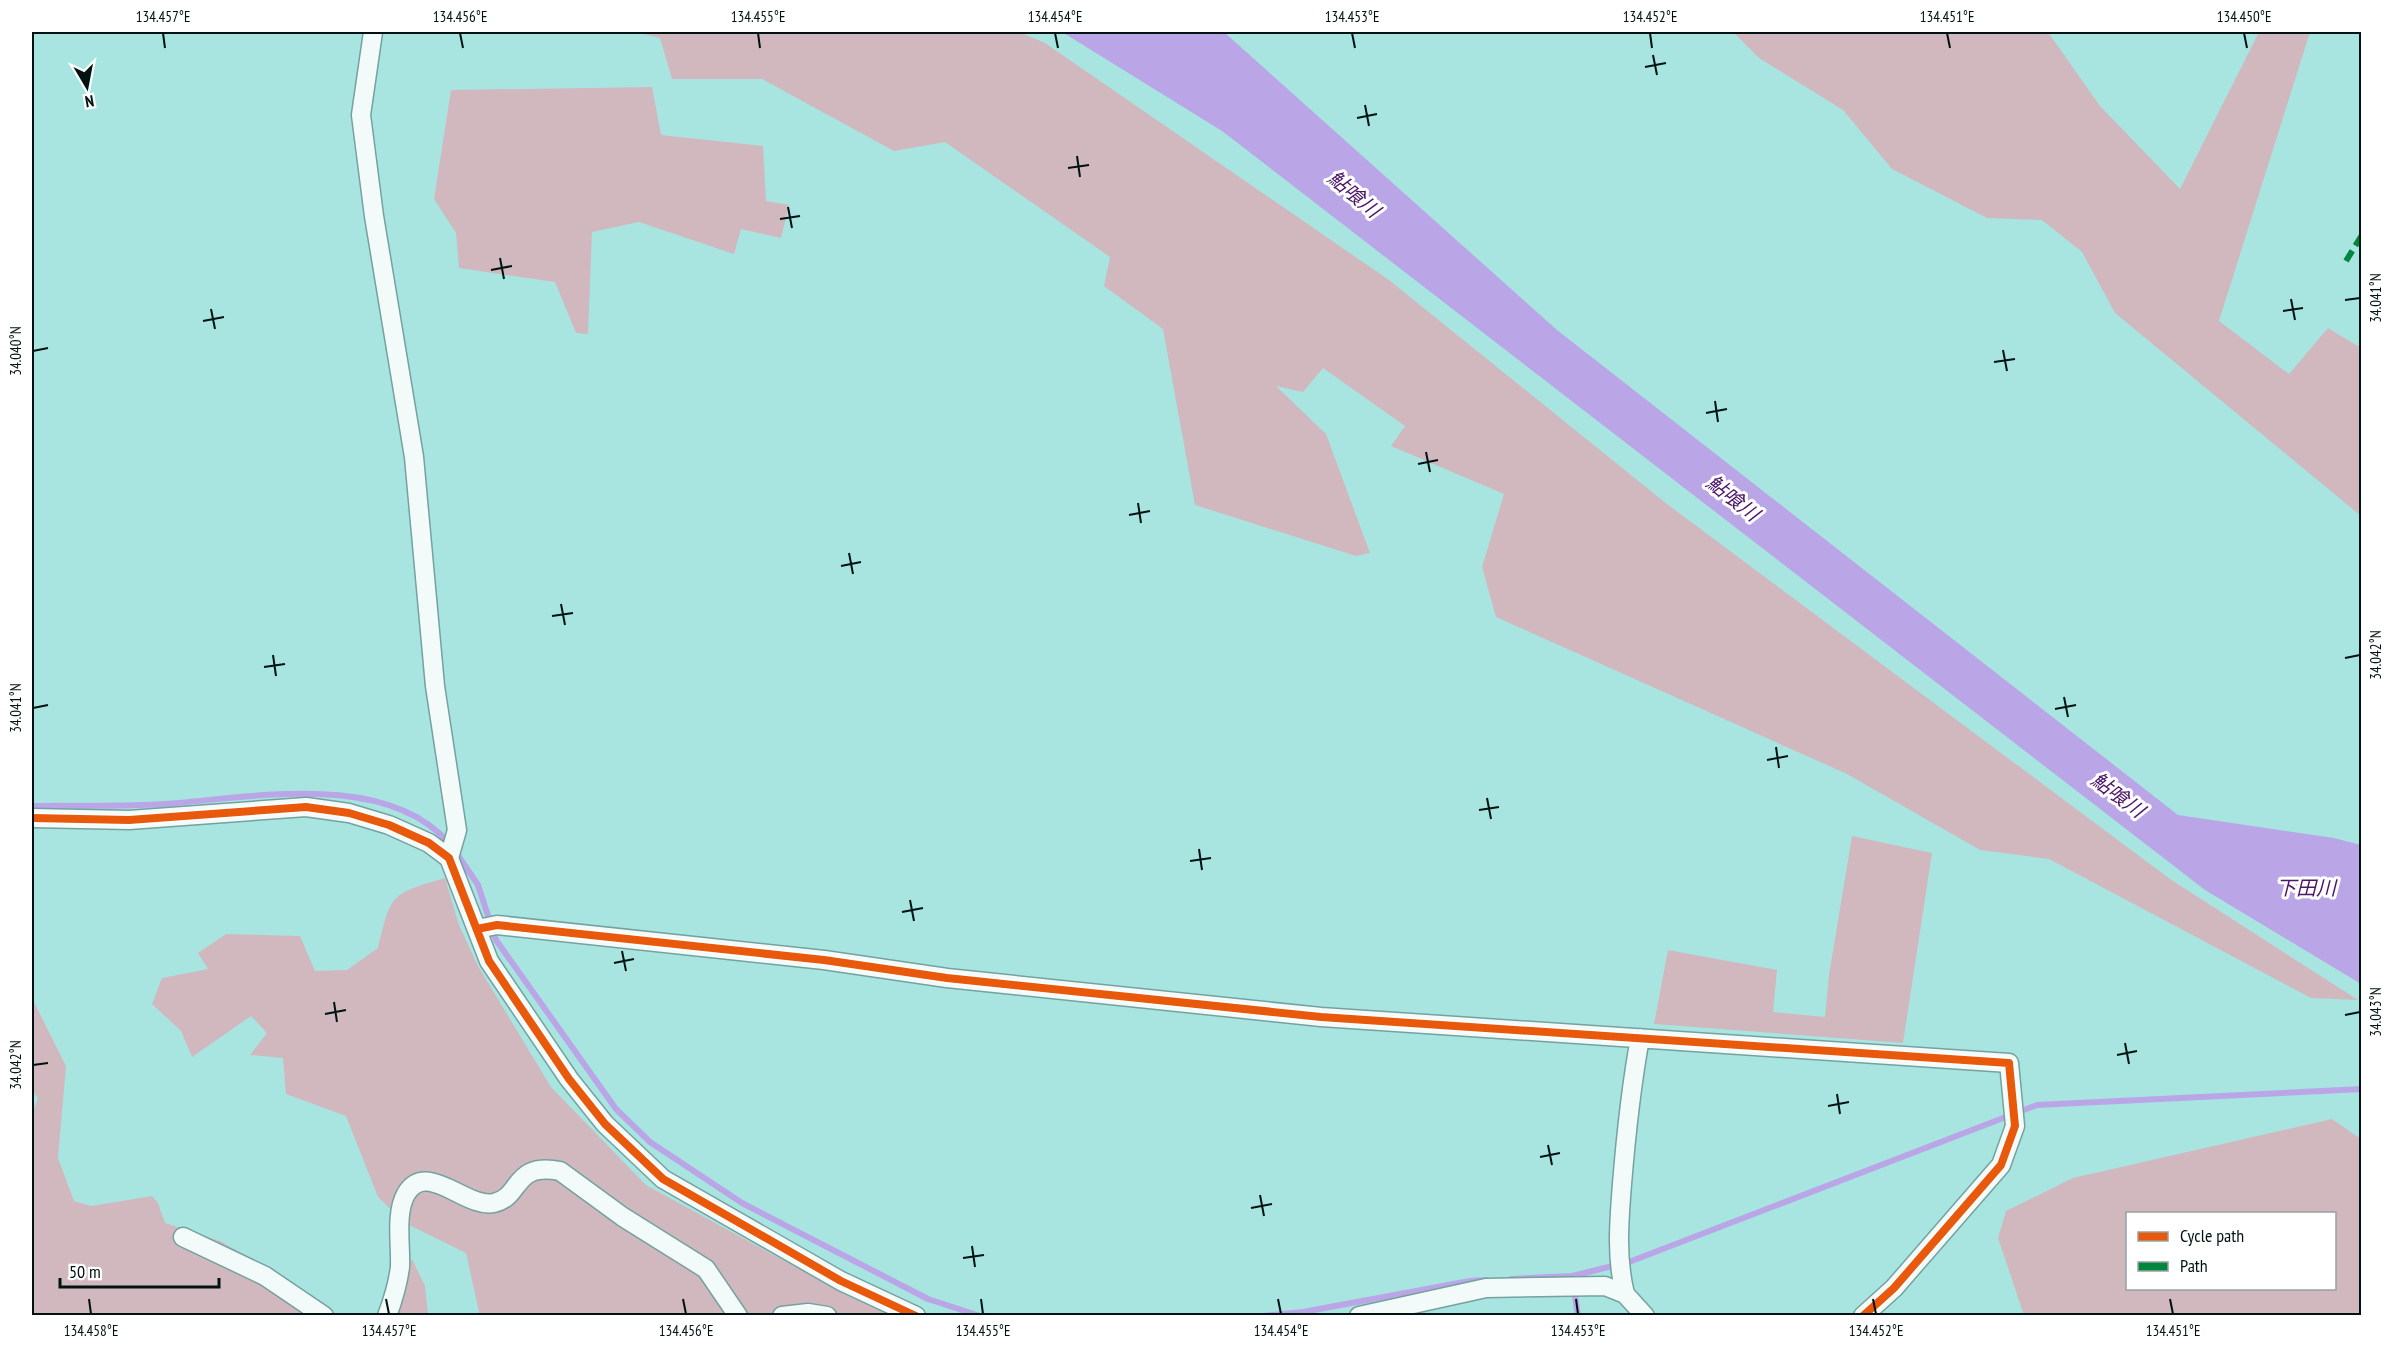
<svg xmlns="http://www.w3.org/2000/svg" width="2393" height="1347" viewBox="0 0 2393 1347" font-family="'PT Sans Narrow','Noto Sans JP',sans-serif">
<rect width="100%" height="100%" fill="#a8e5e1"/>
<path fill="#d1b8be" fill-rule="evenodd" d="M 635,32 L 1019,32 L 1045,43 L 1389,280 L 1667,504 L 2170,879 L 2358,1000 L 2311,998 L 2049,859 L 1980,850 L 1847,774 L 1496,617 L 1482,567 L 1504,494 L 1391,446 L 1405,426 L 1323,368 L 1303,392 L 1276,386 L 1326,434 L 1370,553 L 1356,556 L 1195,505 L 1163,329 L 1104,286 L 1110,257 L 945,142 L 894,151 L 762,79 L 672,79 L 660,38 Z
M 1733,32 L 2048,32 L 2100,106 L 2180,189 L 2259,32 L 2310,32 L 2219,321 L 2289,374 L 2328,328 L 2361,348 L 2361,516 L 2115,313 L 2082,252 L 2042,220 L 1987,218 L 1892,169 L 1843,110 L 1759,58 Z
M 652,87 L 661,135 L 763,146 L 766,201 L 789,205 L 781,238 L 741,229 L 734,254 L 639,222 L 592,232 L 588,334 L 576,333 L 555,282 L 459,268 L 456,233 L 434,199 L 451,90 Z
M 1852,836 L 1932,853 L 1903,1043 L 1654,1024 L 1668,950 L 1777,970 L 1773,1012 L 1825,1017 L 1829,975 Z
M 445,878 L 459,925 L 478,966 L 551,1087 L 646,1185 L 790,1264 L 892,1315 L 474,1315 L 479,1312 L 466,1253 L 405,1223 L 378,1197 L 346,1116 L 286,1094 L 283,1058 L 250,1055 L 267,1033 L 251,1016 L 192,1057 L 181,1031 L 152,1004 L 162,978 L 208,969 L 198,953 L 226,934 L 300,936 L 315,971 L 347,970 L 378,948 C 391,894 390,894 445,878 Z
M 34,1002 L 66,1066 L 58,1158 L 74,1201 L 91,1206 L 152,1196 L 158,1203 L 165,1223 L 220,1241 L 269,1269 L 302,1315 L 32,1315 L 32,1113 L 38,1098 L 32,1091 Z
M 2332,1119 L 2361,1139 L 2361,1315 L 2024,1315 L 1998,1238 L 2006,1211 L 2073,1178 ZM 2128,1214 L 2334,1214 L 2334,1288 L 2128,1288 Z
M 412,1259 L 425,1286 L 428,1315 L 385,1316 L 385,1298 Z"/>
<path fill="#baa6e7" d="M 1062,32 L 1224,32 L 1557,330 L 2178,815 L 2334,838 L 2361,845 L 2361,984 L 2205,890 L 1222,131 Z"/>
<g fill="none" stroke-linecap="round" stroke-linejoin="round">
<path stroke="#baa6e7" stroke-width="6" d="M 32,806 C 76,805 120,807 164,804 C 250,798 385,770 449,843
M 455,851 L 478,885 L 496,940 L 616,1109 L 650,1142 L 742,1203 L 928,1299 L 980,1316
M 1511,1279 L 1572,1276 L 1629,1262 L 2037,1105 L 2362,1089
M 1574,1289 L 1578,1316
M 1263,1316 L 1303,1312 L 1470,1281 L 1486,1280"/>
<defs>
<path id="minor" d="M 373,32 L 361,115 L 374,216 L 414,457 L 435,686 L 457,830 L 449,858
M 32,818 L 129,820 L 306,807 L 349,813 L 389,825 L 429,843 L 449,858 L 489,961 L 569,1079 L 605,1124 L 663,1179 L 841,1281 L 916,1316
M 477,929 L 497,925 L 824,960 L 947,978 L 1321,1017 L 2009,1063 L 2015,1126 L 2001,1165 L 1894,1288 L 1863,1316
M 183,1237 L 265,1276 L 324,1316
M 1625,1294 C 1616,1257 1619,1222 1622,1184 C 1626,1135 1631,1087 1640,1038
M 387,1316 C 393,1300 398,1283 400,1267 C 401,1245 395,1213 406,1194 C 426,1159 466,1209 494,1203 C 522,1197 512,1162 560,1171 L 623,1217 L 706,1269 L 738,1316
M 782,1316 L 808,1313 L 827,1316
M 1359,1316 L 1486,1288 L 1605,1286 L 1625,1294 L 1645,1316"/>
</defs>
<use href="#minor" stroke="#75a19e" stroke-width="21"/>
<use href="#minor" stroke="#f2fbfa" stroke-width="18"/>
<path stroke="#00873e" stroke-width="6" stroke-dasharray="12 6" stroke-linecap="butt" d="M 2346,261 L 2362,235"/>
<defs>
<path id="cycleway" d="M 32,818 L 129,820 L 306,807 L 349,813 L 389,825 L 429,843 L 449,858 L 489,961 L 569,1079 L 605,1124 L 663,1179 L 841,1281 L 916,1316
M 477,929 L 497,925 L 824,960 L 947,978 L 1321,1017 L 2009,1063 L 2015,1126 L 2001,1165 L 1894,1288 L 1863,1316"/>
</defs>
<use href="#cycleway" stroke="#fff" stroke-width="11"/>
<use href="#cycleway" stroke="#e8590c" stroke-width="8"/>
</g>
<path fill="none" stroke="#001211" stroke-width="2" d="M 163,33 L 165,48M 460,33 L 463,48M 758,33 L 760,48M 1055,33 L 1058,48M 1352,33 L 1355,48M 1650,33 L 1652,48M 1947,33 L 1950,48M 2244,33 L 2247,48M 1653,55 L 1657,75M 1645,67 L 1666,63M 1365,105 L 1369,126M 1357,118 L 1377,114M 1077,156 L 1080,177M 1068,168 L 1089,165M 788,207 L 792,228M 780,219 L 800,216M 500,258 L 504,279M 491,270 L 512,266M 2291,299 L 2295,320M 2345,300 L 2360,298M 211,309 L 215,329M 2283,311 L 2303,308M 203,321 L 224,317M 2003,350 L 2007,371M 33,351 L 48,348M 1994,362 L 2015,359M 1715,401 L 1718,422M 1706,413 L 1727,409M 1426,452 L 1430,472M 1418,464 L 1438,460M 1138,503 L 1141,523M 1129,515 L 1150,511M 849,553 L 853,574M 841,566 L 861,562M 561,604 L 565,625M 552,616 L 573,613M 273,655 L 276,676M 2345,658 L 2360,655M 264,667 L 285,664M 2064,697 L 2068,717M 33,708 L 48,705M 2055,709 L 2076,705M 1776,747 L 1779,768M 1767,760 L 1788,756M 1487,798 L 1491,819M 1479,810 L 1499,807M 1199,849 L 1202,870M 1190,861 L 1211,858M 910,900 L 914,921M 902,912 L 923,908M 622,951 L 626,971M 614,963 L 634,959M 334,1002 L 337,1022M 325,1014 L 346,1010M 2345,1015 L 2360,1012M 2125,1043 L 2129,1064M 2117,1055 L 2137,1051M 33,1065 L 48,1063M 1837,1094 L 1840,1114M 1828,1106 L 1849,1102M 1548,1145 L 1552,1165M 1540,1157 L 1560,1153M 1260,1195 L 1264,1216M 1251,1208 L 1272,1204M 972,1246 L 975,1267M 963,1258 L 984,1255M 89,1299 L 91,1314M 386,1299 L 389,1314M 683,1299 L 686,1314M 981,1299 L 983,1314M 1278,1299 L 1281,1314M 1576,1299 L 1578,1314M 1873,1299 L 1876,1314M 2170,1299 L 2173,1314"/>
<g text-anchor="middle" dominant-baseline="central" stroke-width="6" stroke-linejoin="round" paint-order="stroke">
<g font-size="20" font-style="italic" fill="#4d166a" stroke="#fff">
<text transform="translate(1354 194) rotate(40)">鮎喰川</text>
<text transform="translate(1733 498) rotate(38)">鮎喰川</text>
<text transform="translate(2118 795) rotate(37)">鮎喰川</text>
<text x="2306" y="888">下田川</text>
</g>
</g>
<rect width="2393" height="1347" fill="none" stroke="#ffffff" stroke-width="66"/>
<rect x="2126" y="1212" width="210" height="78" fill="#ffffff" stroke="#99a0a0" stroke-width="1.5"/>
<rect x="2138" y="1232" width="30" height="9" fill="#e8590c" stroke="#99a0a0" stroke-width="1.5"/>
<text x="2180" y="1242" font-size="18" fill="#001211">Cycle path</text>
<rect x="2138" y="1262" width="30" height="9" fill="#00873e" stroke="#99a0a0" stroke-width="1.5"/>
<text x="2180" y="1272" font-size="18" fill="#001211">Path</text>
<g transform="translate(87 87) rotate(170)" stroke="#ffffff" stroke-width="4.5" paint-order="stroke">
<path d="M0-4.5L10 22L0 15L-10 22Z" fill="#001211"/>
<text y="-9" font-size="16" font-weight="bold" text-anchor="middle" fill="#001211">N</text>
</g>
<path d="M60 1278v9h159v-9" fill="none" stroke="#001211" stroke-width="3"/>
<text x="69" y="1278" font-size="18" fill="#001211" stroke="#ffffff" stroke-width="4.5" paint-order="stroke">50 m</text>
<rect x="33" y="33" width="2327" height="1281" fill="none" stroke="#001211" stroke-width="2"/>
<g font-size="15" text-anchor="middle" fill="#001211">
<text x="163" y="22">134.457°E</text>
<text x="460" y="22">134.456°E</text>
<text x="758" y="22">134.455°E</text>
<text x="1055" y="22">134.454°E</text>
<text x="1352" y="22">134.453°E</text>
<text x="1650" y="22">134.452°E</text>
<text x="1947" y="22">134.451°E</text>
<text x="2244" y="22">134.450°E</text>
<text transform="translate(2376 298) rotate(-90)" y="5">34.041°N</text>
<text transform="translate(16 351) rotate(-90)" y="5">34.040°N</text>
<text transform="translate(2376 655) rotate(-90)" y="5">34.042°N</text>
<text transform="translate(16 708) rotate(-90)" y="5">34.041°N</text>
<text transform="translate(2376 1012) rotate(-90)" y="5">34.043°N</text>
<text transform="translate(16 1065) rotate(-90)" y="5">34.042°N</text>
<text x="91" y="1336">134.458°E</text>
<text x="389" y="1336">134.457°E</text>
<text x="686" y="1336">134.456°E</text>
<text x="983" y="1336">134.455°E</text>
<text x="1281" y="1336">134.454°E</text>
<text x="1578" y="1336">134.453°E</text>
<text x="1876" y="1336">134.452°E</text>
<text x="2173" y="1336">134.451°E</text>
</g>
</svg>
